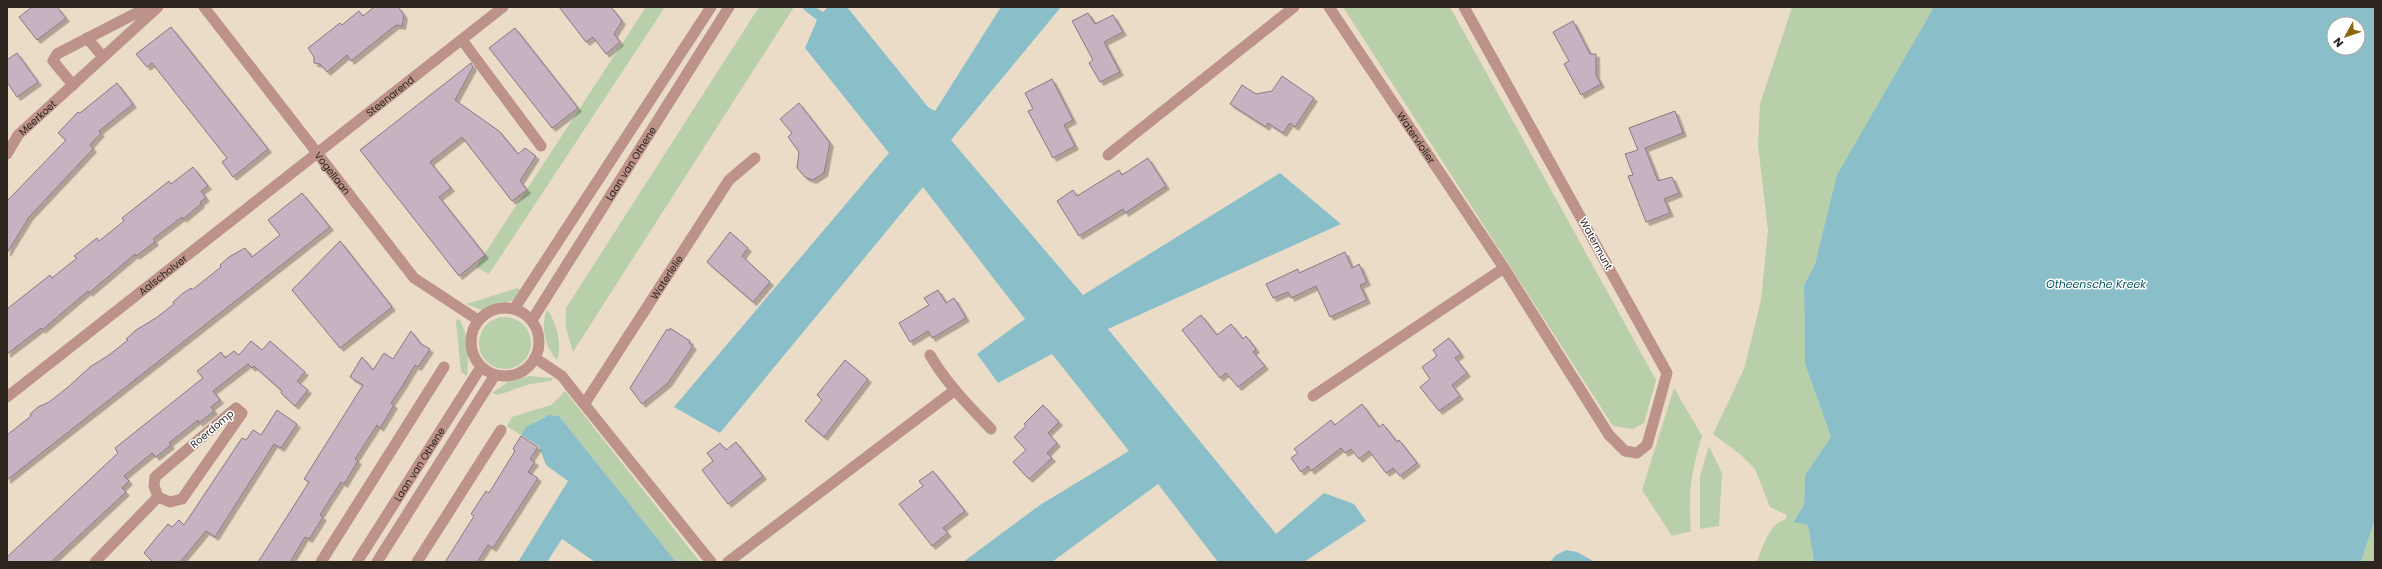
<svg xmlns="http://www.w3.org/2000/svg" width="2382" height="569" viewBox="0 0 2382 569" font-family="Poppins,sans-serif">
<defs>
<filter id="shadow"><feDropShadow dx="3.5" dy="3.5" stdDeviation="0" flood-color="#0004"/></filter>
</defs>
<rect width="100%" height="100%" fill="#ebdcc8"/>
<path fill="#b9cfaa" d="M 646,7 L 665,7 L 489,274 L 476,267 Z
M 759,7 L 794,7 L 573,352 L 566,328 L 566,308 Z
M 1343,7 L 1450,7 L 1656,380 L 1644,423 L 1633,429 L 1613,426 Z
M 1792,7 L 1934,7 L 1838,175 L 1815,264 L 1804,285 L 1805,364 L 1831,437 L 1805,475 L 1804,505 L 1793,521 L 1808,525 L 1814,562 L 1757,562 C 1761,550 1771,521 1785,520 L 1787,515 L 1770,507 L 1755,469 L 1741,455 L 1713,434 L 1744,369 L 1761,300 L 1768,231 L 1758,145 L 1760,104 Z
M 518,288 L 522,292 C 512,305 498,304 484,311 L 466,304 Z
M 547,310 C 556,320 563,347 557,360 C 545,347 540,326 547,310 Z
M479 343a26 26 0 1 1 52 0a26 26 0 1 1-52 0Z
M 458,318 C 469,332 469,359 467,376 L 461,372 L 456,322 Z
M 529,376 L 553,378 L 551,381 L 530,384 L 498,395 L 492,393 L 508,382 Z
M 1674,388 L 1702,436 C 1691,473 1688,492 1691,531 L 1672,536 L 1642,490 Z
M 565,391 L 700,562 L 676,562 L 559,416 C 544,414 530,423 521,435 L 507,426 L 512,417 L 551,405 Z
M 1709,446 L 1722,473 L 1719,526 L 1700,529 L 1700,476 Z
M 2375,519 L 2375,562 L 2361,562 Z"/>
<path fill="#8abfc9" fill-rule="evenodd" d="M 804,7 L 815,7 L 823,12 L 828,7 L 847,7 L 928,107 L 935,111 L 1001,7 L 1061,7 L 951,140 L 1083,295 L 1280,173 L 1341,224 L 1108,329 L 1276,534 L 1324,493 L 1354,504 L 1366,521 L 1304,562 L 1218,562 L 1158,484 L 1052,562 L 963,562 L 1040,505 L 1129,451 L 1052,354 L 998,383 L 977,354 L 1025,319 L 923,187 L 720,433 L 674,407 L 889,153 L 805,48 L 817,20 L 803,9 Z
M 1934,7 L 2375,7 L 2375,519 L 2361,562 L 1814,562 L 1808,525 L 1793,522 L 1804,505 L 1805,475 L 1831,437 L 1805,364 L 1804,285 L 1815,264 L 1837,175 ZM 2334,24 L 2358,24 L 2358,48 L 2334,48 Z
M 549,415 L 559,416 L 676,562 L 595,562 L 562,539 L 547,562 L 518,562 L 568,481 L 546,465 L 539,446 L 521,435 L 526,427 Z
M 1566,550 L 1577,552 L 1595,562 L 1550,562 L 1556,555 Z"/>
<path fill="#c7b2c2" stroke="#8a7785" filter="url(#shadow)" d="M 32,7 L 57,7 L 66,18 L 37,40 L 19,17 Z
M 374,7 L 398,7 L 404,15 L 402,26 L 396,25 L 351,61 L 347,55 L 327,72 L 320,64 L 314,63 L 314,57 L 308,48 L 340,23 L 342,25 L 359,11 L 363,16 Z
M 559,7 L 611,7 L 622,21 L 614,34 L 620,42 L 606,54 L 593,37 L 586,42 Z
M 1088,13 L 1095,24 L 1113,15 L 1123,32 L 1104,42 L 1120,72 L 1100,82 L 1089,63 L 1093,60 L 1072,21 Z
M 1573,21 L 1590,54 L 1596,54 L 1596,75 L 1601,84 L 1581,95 L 1564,64 L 1569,61 L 1553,32 Z
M 171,27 L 268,149 L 233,177 L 222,162 L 227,158 L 152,63 L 147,67 L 136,54 Z
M 515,28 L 578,108 L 552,128 L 489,48 Z
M 17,53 L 38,82 L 17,97 L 7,82 L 7,60 Z
M 471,63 L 473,67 L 455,100 L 499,131 L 518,154 L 525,148 L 536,156 L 520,181 L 527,190 L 512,201 L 462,137 L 430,162 L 451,188 L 439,197 L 485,255 L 459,276 L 360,150 Z
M 1282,76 L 1314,98 L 1295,127 L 1290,123 L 1283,133 L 1268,123 L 1266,127 L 1230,104 L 1242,85 L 1256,94 L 1272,91 Z
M 1052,79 L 1073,120 L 1064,125 L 1075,146 L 1053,158 L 1028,111 L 1033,109 L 1025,93 Z
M 117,83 L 133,104 L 99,131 L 101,133 L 90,145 L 93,149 L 29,217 L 7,253 L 7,201 L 66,140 L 58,133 L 78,112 L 80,113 Z
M 799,103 L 830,143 L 824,173 L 813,180 L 805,177 L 797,168 L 799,152 L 788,137 L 792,133 L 780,119 Z
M 1675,111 L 1683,133 L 1645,148 L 1658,181 L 1672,177 L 1679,193 L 1664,199 L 1670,213 L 1646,222 L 1628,176 L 1633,175 L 1625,154 L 1638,150 L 1629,128 Z
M 1148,158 L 1166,186 L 1125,213 L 1123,209 L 1079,236 L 1057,201 L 1073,190 L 1077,196 L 1119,170 L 1122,175 Z
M 193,167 L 208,186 L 201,191 L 206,198 L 200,202 L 201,204 L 183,219 L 182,217 L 153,239 L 155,242 L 136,256 L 135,254 L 89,293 L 88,291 L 42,330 L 41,328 L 7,354 L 7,309 L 50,275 L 52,278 L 77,258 L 74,256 L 97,238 L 99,241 L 124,221 L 122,218 L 169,181 L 171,184 Z
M 302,193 L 330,227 L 7,480 L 7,435 L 31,416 L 30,414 L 38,407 L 49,402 L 67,388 L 90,367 L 109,355 L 128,340 L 126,339 L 136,330 L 156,318 L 174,304 L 173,302 L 183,293 L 191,288 L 192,290 L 221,267 L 220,265 L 229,257 L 245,248 L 252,257 L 280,235 L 268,220 Z
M 730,232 L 748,248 L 742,256 L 770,282 L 753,302 L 707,262 Z
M 340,241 L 392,307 L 340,348 L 292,290 Z
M 1345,252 L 1352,268 L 1359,264 L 1367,282 L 1360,285 L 1367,300 L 1330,317 L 1316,286 L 1291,298 L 1288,292 L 1273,298 L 1266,284 L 1298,269 L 1299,273 Z
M 938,290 L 946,303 L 954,298 L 966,318 L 932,338 L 928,331 L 910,342 L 899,323 L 929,305 L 924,298 Z
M 1201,315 L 1217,335 L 1231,324 L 1243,339 L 1246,336 L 1256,349 L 1253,352 L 1265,366 L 1238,387 L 1226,373 L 1220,378 L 1182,330 Z
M 670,328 L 690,341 L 689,343 L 693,346 L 668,383 L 642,404 L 630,388 L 667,329 L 669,331 Z
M 411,331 L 421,344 L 430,349 L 418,367 L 415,365 L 403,385 L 391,403 L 394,405 L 380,428 L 377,425 L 355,459 L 358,461 L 344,484 L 341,482 L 330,499 L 320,515 L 323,517 L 309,539 L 305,537 L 290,562 L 258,562 L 309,482 L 304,479 L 363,385 L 350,377 L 362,357 L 373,370 L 384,353 L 393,359 Z
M 1449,338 L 1461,354 L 1455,358 L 1467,373 L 1452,385 L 1460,396 L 1439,411 L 1420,387 L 1430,379 L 1422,367 L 1437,356 L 1433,350 Z
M 251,341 L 262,350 L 270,341 L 305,372 L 297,381 L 308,390 L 295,406 L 281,393 L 282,391 L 254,366 L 252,368 L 248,364 L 213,391 L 220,400 L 211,407 L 214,411 L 199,423 L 198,420 L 169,443 L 171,445 L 156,457 L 152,453 L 124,476 L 129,481 L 122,488 L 126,492 L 51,562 L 7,562 L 7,557 L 118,453 L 115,448 L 203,378 L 197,371 L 221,352 L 225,358 L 234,351 L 239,355 Z
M 845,360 L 868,379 L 824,437 L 805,421 L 822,400 L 817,395 Z
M 1362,404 L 1379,427 L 1383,424 L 1397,442 L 1399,440 L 1417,463 L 1400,476 L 1393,468 L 1386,473 L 1369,451 L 1359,459 L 1351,449 L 1345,453 L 1341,448 L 1311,471 L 1308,466 L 1301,472 L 1291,458 L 1298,453 L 1294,449 L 1331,420 L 1335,425 Z
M 1043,405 L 1059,422 L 1048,433 L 1057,443 L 1047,453 L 1052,458 L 1029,479 L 1013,462 L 1026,450 L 1014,437 L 1026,426 L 1024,424 Z
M 277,410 L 297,424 L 281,448 L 274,444 L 215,537 L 206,531 L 180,562 L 153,562 L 144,553 L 156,538 L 168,524 L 172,527 L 179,520 L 184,525 L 242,438 L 246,440 L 253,430 L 261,435 Z
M 521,436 L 538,447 L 530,459 L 535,462 L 528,472 L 538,478 L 493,548 L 488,545 L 477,562 L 445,562 L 474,516 L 471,514 L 486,491 L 489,493 L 515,451 L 513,449 Z
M 736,442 L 763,476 L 728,504 L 702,470 L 713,461 L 707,453 L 720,443 L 726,450 Z
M 933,471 L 965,511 L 943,528 L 948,533 L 932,546 L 899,504 L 923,486 L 919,481 Z"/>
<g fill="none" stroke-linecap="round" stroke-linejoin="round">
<g stroke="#bc9289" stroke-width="11">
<path id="s1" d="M 204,7 L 414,278 L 478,320"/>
<path id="s2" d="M 1329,7 L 1504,268 L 1609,435 L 1625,451 L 1637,453 L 1647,445 L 1667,373 L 1464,7"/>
<path d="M 87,38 L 103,57"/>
<path d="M 462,40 L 541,146"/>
<path d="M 73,85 L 53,61 L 57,54 L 148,7"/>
<path id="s3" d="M 7,154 L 18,135 L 158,7"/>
<path d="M 1108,155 L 1294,7"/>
<path d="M 930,355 C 946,383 969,406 991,429"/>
<path d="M 535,358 L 562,376 L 568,384 L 711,562"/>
<path d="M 1313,396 L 1504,268"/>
<path id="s4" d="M 7,397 L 503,7"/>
<path id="s5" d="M 585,403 L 729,180 L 755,158"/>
<path d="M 236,408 L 242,413 L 182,499 L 170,502 L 158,497 L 154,486 L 155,477 Z"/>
<path d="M 95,562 L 158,497"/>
<path d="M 321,562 L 444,367"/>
<path d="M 417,562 L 501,430"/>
<path d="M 728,562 L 955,390"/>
</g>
<g stroke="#bc9289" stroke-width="11">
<circle cx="505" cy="342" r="34"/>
<path d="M 514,309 L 711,7"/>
<path id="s6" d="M 532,320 L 729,7"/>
<path id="s7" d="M 357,562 L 481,367"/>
<path d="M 377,562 L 495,375"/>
</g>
</g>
<g text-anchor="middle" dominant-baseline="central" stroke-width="3" stroke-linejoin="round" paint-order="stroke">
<g font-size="10" fill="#2b251e" stroke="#fff">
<text stroke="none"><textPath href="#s4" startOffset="487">Steenarend</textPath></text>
<text stroke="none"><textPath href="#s3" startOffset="48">Meerkoet</textPath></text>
<text stroke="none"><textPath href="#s2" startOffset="157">Waterviolier</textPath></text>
<text stroke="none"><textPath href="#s6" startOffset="185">Laan van Othene</textPath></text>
<text stroke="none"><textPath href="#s1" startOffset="210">Vogellaan</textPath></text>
<text transform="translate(1596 244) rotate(61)">Watermunt</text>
<text stroke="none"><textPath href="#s4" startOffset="198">Aalscholver</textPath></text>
<text stroke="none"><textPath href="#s5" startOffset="150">Waterlelie</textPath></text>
<text transform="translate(212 429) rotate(-40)">Roerdomp</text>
<text stroke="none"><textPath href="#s7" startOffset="116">Laan van Othene</textPath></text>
</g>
<g font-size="11" font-style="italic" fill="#055661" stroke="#fff">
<text x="2096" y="284">Otheensche Kreek</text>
</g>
</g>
<rect width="2382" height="569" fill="none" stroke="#2b251e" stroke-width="16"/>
<g transform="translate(2346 36) rotate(230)"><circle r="19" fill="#ffffff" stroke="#aaa8a5"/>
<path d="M0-3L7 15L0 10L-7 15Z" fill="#8c6708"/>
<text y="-6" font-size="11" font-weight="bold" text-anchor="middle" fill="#2b251e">N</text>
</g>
</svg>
